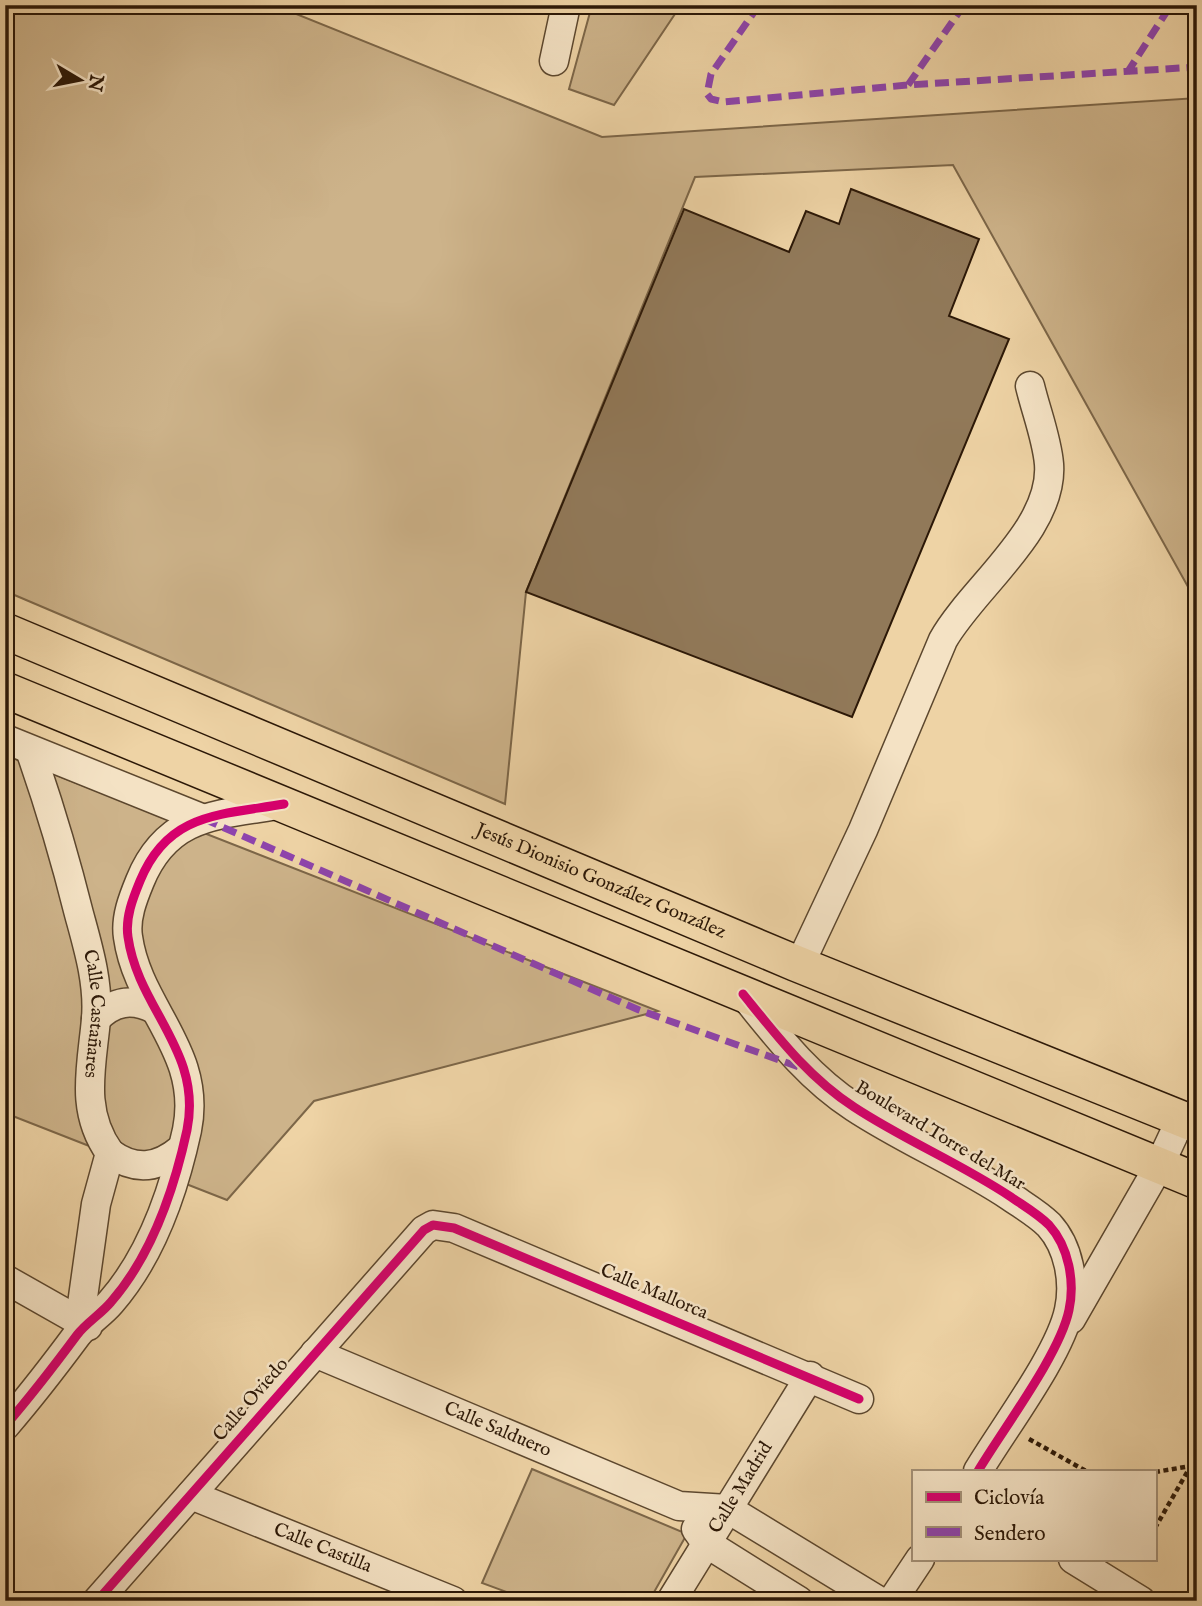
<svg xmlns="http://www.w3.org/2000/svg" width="1202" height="1606" viewBox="0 0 1202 1606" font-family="'IM FELL English',serif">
<rect width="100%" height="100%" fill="#eed3a5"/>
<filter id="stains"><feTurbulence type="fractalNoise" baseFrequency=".00286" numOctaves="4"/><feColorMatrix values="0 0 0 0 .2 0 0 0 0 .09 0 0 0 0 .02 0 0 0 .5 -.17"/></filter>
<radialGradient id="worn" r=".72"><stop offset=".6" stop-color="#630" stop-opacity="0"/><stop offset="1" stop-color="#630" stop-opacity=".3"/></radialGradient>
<path fill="#cdb38a" stroke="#7c6648" stroke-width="2" d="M 5,5 L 274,5 L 602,137 L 1197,98 L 1197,603 L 953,165 L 695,177 L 526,592 L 505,804 L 5,591 Z
M 592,5 L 681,5 L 614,105 L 569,89 Z
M 5,755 L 658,1011 L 314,1101 L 227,1200 L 5,1113 Z
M 532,1469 L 687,1534 L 649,1601 L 531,1601 L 482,1583 Z"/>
<path fill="#917959" stroke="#2c1807" stroke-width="2" d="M 851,189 L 979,239 L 949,316 L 1009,339 L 852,717 L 526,592 L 684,209 L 789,252 L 806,211 L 839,224 Z"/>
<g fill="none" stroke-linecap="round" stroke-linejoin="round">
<defs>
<g id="minor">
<path d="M 554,61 L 566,5"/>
<path d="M 5,739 L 201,818"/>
<path id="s1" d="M 30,750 C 49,804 65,858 79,914 C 88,947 99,983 96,1019 C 92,1066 79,1110 110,1153 L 96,1204 L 78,1333"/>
<path d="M 800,964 L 863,830 L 943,640 C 972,588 1054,529 1049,464 C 1047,439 1036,411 1030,386"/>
<path d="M 743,994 C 777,1036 808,1077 854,1107 C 904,1140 960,1163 1011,1197 C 1024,1206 1038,1214 1049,1225 C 1069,1247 1075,1282 1069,1310 C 1060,1354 1003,1429 978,1471"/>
<path d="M 96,1019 C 113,1001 132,998 154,1009"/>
<path d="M 110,1153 C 135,1171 157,1169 181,1149"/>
<path d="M 5,1279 L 88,1326"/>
<path d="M 1071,1319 L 1159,1166 L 1181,1119"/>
<path id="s2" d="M 315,1353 L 679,1506 L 728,1509 L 879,1601"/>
<path d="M 5,1426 C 30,1397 54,1366 77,1335 C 86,1323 101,1314 111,1302 C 152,1255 174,1190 187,1130 C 203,1051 138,1009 128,937 C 125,918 133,898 140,881 C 168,812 221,815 284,804"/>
<path id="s3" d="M 191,1495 L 453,1601"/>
<path d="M 696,1529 L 706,1543 L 799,1601"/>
<path d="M 1073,1559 L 1141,1601"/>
<path d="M 97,1601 L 424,1230 L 433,1225 L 454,1228 L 859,1399"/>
<path id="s4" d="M 671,1601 L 810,1376"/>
<path d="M 892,1601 L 920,1559"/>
</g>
<g id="major">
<path id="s5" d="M 5,631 L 795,963 L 1197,1125"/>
<path d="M 5,690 L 1197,1181"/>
</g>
</defs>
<use href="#minor" stroke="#5c472e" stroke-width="31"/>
<use href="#major" stroke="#2c1807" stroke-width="38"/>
<path stroke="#2c1807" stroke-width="4.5" stroke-dasharray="5 3.5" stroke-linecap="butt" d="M 1029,1439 L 1086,1471
M 1155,1472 L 1197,1465
M 1155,1528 L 1197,1455"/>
<use href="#minor" stroke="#f4e2c4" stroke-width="28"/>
<use href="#major" stroke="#eed3a5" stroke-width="35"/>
<path stroke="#8e44ad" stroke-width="7" stroke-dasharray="14 7" stroke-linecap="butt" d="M 759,5 L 711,74 L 707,94 L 711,99 L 724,102 L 908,85 L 1197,67
M 1127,73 L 1171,5
M 908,85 L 964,5
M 204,819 L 639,1010 L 802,1068"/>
<defs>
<path id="cycleway" d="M 743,994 C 777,1036 808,1077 854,1107 C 904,1140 960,1163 1011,1197 C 1024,1206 1038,1214 1049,1225 C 1069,1247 1075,1282 1069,1310 C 1060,1354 1003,1429 978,1471
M 5,1426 C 30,1397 54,1366 77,1335 C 86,1323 101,1314 111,1302 C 152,1255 174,1190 187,1130 C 203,1051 138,1009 128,937 C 125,918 133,898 140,881 C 168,812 221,815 284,804
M 97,1601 L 424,1230 L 433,1225 L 454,1228 L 859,1399"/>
</defs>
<use href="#cycleway" stroke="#f4e2c4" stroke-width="13"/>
<use href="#cycleway" stroke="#d6006c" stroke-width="9"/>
</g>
<g text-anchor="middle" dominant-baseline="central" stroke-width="5" stroke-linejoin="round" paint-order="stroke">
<g font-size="19" fill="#2c1807" stroke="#f4e2c4">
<text stroke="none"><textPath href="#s5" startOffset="646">Jesús Dionisio González González</textPath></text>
<text stroke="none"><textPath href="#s1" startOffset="273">Calle Castañares</textPath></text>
<text transform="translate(940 1136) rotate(31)">Boulevard Torre del Mar</text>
<text transform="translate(654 1292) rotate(23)">Calle Mallorca</text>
<text transform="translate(251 1400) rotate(-49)">Calle Oviedo</text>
<text stroke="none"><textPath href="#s2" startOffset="198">Calle Salduero</textPath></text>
<text stroke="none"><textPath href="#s4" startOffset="133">Calle Madrid</textPath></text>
<text stroke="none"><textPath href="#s3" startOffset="142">Calle Castilla</textPath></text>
</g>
</g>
<rect width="1202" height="1606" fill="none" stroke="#eed3a5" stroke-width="28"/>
<rect x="7" y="7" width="1188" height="1592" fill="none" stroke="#2c1807" stroke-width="3.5"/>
<rect x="14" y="14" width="1174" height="1578" fill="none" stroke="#2c1807" stroke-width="2"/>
<rect x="912" y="1470" width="245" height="91" fill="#f4e2c4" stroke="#a49178" stroke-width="2"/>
<rect x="926" y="1492" width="35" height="10" fill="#d6006c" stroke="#a49178" stroke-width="2"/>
<text x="974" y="1504" font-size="21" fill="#2c1807">Ciclovía</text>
<rect x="926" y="1527" width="35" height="10" fill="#8e44ad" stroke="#a49178" stroke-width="2"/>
<text x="974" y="1540" font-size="21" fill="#2c1807">Sendero</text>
<g transform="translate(80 80) rotate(100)" stroke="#f4e2c4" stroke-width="5" paint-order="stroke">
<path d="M0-5L12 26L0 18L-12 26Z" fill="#2c1807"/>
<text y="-10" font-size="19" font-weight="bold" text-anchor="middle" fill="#2c1807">N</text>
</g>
<rect width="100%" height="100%" filter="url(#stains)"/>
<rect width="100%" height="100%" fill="url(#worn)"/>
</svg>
